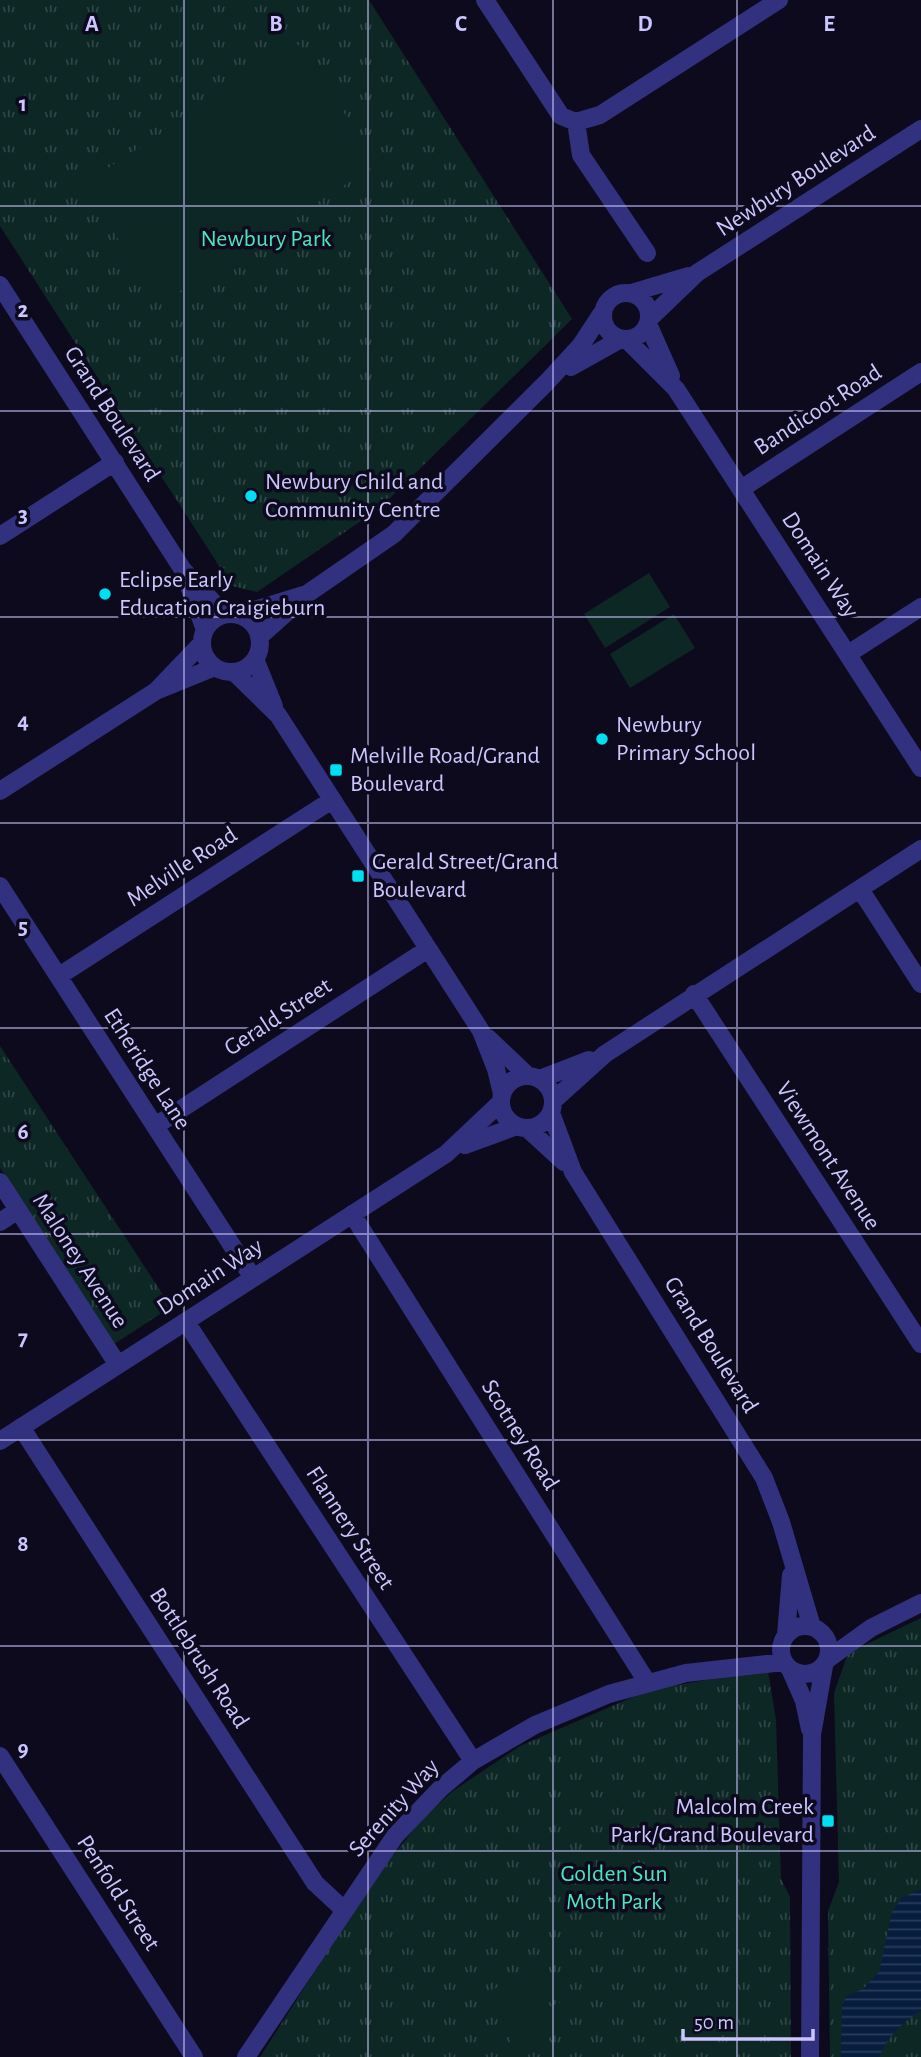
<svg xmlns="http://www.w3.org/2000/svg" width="921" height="2057" viewBox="0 0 921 2057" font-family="'Alegreya Sans',sans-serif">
<defs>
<pattern id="park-tufts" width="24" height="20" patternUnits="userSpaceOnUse" patternTransform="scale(1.75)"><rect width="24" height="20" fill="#0d2725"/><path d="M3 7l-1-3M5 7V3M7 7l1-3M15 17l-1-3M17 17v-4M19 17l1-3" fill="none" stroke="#2f4546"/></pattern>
<pattern id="water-rules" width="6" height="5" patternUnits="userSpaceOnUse" patternTransform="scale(1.75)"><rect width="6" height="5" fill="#071d3e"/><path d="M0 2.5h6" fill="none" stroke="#2a3c5b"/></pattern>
</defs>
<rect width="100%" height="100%" fill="#0d0a1d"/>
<path fill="url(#park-tufts)" d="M 0,0 L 369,0 L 572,319 L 380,508 L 257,592 L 232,586 L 0,226 Z
M 0,1046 L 171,1307 L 114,1344 L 0,1168 Z
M 921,1618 L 921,2057 L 830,2057 L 828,1911 L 839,1882 L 834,1693 L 848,1653 Z
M 758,1671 L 768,1671 L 776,1720 L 781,1879 L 790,1897 L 791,2057 L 260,2057 L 373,1880 L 424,1817 L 453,1791 L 520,1746 L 649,1690 Z"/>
<path fill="#0d2725" d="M 300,44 L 377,164 L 160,304 L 83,184 Z
M 649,573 L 670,607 L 605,648 L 584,614 Z
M 674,614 L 695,648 L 630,688 L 610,654 Z
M 546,1967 L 557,1993 L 500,2017 L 489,1991 Z
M 561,2002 L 572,2028 L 515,2052 L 504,2026 Z"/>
<path fill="url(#water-rules)" d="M 921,1889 L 921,2011 C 901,2023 888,2036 879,2057 L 841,2057 L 842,2005 L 847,1996 L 863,1989 L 879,1972 L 892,1912 L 902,1898 Z"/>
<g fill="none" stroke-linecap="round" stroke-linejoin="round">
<path stroke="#32317f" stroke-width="18" d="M 485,0 L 561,116 L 576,122 L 600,115 L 779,0
M 576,122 L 581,155 L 647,253
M 0,285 L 183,570 L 224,614
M603 316a23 23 0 1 1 46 0a23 23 0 1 1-46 0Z
M 631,293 L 688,276
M 649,319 L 697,273 L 921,129
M 648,324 L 671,376
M 626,339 L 676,389 L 921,768
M 571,367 L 621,339
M 741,489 L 921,372
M 0,536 L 115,462
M 184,573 L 205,630
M202 643a29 29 0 1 1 58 0a29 29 0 1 1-58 0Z
M 238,615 L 303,595
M 259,637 L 307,594 L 394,534 L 547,382 L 581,345 L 602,313
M 848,654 L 921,607
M 255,659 L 274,706
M 234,672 L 278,715 L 481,1031 L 496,1069 L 502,1094
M 158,689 L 202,643
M 0,791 L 156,691 L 215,667
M 0,886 L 253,1278
M 860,889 L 921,984
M 59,976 L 332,800
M 694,994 L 921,1344
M 488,1038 L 527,1075
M501 1102a26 26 0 1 1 52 0a26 26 0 1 1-52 0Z
M 540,1079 L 589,1060
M 554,1100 L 605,1054 L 921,849
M 551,1113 L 573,1172 L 764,1478 L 781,1522 L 812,1627
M 155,1126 L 428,949
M 528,1129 L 564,1162
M 465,1145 L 517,1126
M 0,1182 L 118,1365
M 352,1214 L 647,1682
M 0,1222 L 18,1210
M 186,1322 L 473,1761
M 21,1427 L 315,1883 L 343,1909
M 0,1441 L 446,1154 L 501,1102
M781 1650a24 24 0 1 1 48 0a24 24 0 1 1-48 0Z
M 786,1635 L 791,1575
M 828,1659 L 871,1628 L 921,1603
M 790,1669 L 804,1701 L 810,1729
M 0,1756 L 194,2057
M 246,2057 L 395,1836 L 440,1789 L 473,1761 L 535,1725 L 609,1694 L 686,1673 L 784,1662
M 810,2057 L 812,1735 L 824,1666"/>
</g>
<path fill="none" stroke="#cbc6ff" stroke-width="2" stroke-opacity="0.55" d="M 184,0 L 184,2057M 368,0 L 368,2057M 553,0 L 553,2057M 737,0 L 737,2057M 0,206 L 921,206M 0,411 L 921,411M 0,617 L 921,617M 0,823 L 921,823M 0,1028 L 921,1028M 0,1234 L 921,1234M 0,1440 L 921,1440M 0,1646 L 921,1646M 0,1851 L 921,1851"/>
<g fill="#00def1" stroke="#0d0a1d" stroke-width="2.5">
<circle cx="251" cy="496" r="7"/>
<circle cx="105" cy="594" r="7"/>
<circle cx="602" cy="739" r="7"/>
<rect x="329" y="763" width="14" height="14" rx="3.5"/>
<rect x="351" y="869" width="14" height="14" rx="3.5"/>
<rect x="821" y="1814" width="14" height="14" rx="3.5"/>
</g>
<g text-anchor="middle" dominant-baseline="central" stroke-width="7" stroke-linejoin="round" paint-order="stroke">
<g font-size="24" fill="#cbc6ff" stroke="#0d0a1d">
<text transform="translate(796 181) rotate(-33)">Newbury Boulevard</text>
<text transform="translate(818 410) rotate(-33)">Bandicoot Road</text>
<text transform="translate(112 414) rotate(57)">Grand Boulevard</text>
<text transform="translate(820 565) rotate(57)">Domain Way</text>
<text transform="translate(182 867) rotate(-33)">Melville Road</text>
<text transform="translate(278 1017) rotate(-33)">Gerald Street</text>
<text transform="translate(147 1069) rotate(57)">Etheridge Lane</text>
<text transform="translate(828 1156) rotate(57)">Viewmont Avenue</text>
<text transform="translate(80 1261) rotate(57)">Maloney Avenue</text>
<text transform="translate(210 1277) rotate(-33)">Domain Way</text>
<text transform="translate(711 1345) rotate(58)">Grand Boulevard</text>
<text transform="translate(520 1435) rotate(58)">Scotney Road</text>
<text transform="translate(350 1528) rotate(57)">Flannery Street</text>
<text transform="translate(199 1658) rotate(57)">Bottlebrush Road</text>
<text transform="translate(394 1808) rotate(-48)">Serenity Way</text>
<text transform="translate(118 1893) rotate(57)">Penfold Street</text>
</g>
<g font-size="24" fill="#4ae7bc" stroke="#0d0a1d">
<text x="266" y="239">Newbury Park</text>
<text x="614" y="1874">Golden Sun<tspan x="614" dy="28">Moth Park</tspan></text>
</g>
<g font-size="24" fill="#cbc6ff" stroke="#0d0a1d" text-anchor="start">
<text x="265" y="482">Newbury Child and<tspan x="265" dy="28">Community Centre</tspan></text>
<text x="119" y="580">Eclipse Early<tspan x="119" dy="28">Education Craigieburn</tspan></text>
<text x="616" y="725">Newbury<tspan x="616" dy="28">Primary School</tspan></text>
<text x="350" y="756">Melville Road/Grand<tspan x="350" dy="28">Boulevard</tspan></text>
<text x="372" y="862">Gerald Street/Grand<tspan x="372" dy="28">Boulevard</tspan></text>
<text x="814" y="1807" text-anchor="end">Malcolm Creek<tspan x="814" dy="28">Park/Grand Boulevard</tspan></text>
</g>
</g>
<g font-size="23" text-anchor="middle" font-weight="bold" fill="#cbc6ff" stroke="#0d0a1d" stroke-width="7" stroke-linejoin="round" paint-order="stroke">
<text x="92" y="31">A</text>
<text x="276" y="31">B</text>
<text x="461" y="31">C</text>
<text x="645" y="31">D</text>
<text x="829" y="31">E</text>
<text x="23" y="111">1</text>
<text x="23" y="317">2</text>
<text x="23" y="522">3</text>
<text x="23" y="728">4</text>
<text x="23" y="934">5</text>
<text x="23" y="1139">6</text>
<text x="23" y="1345">7</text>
<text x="23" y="1551">8</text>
<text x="23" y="1756">9</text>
</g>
<path d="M683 2029v10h130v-10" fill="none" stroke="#cbc6ff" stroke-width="3.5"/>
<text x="694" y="2029" font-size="21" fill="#cbc6ff" stroke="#0d0a1d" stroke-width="5" paint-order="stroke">50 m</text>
</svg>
